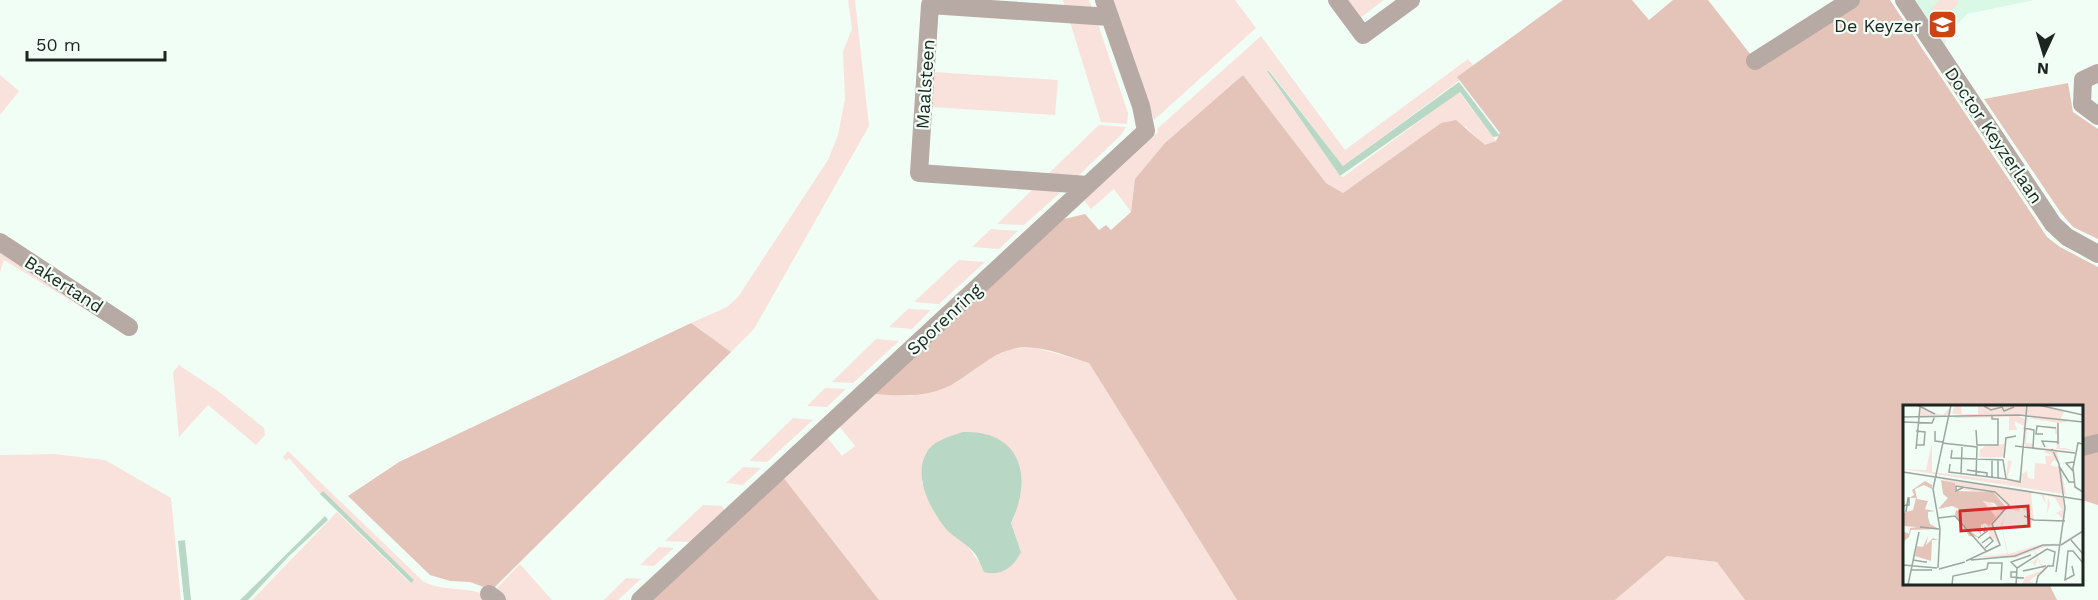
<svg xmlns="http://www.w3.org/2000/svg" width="2098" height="600" viewBox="0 0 2098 600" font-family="'Work Sans',sans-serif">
<rect width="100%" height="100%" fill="#f0fef5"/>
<path fill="#d9f8e5" d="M 1912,0 L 2034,0 L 1967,14 L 1946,36 L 1945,51 Z"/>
<path fill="#f9e2dc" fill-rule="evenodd" d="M 848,0 L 855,0 L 869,126 L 754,329 L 731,352 L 691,323 L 727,307 L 738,297 L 828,160 L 838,135 L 845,99 L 843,51 L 852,29 Z
M 1063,0 L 1089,0 L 1092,8 L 1065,7 Z
M 1113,0 L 1235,0 L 1256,28 L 1154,120 Z
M 1347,0 L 1384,0 L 1360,18 Z
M 1940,0 L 1957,0 L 1959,3 L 1941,22 L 1935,21 L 1931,14 L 1932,7 Z
M 1070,22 L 1098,24 L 1128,113 L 1127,124 L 1101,122 Z
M 1261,36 L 1345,150 L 1468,59 L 1474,66 L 1458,77 L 1460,80 L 1343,166 L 1270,71 L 1267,71 L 1340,176 L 1343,177 L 1459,92 L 1496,141 L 1485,146 L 1466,127 L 1441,123 L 1343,193 L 1326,183 L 1243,75 L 1135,179 L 1131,212 L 1114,189 L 1091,209 L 1084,200 L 1158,132 L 1157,129 Z
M 934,72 L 1058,80 L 1055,115 L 931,107 Z
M 0,75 L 19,91 L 0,115 Z
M 1099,125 L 1126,127 L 1121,135 L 1077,177 L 1047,175 Z
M 1033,189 L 1062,191 L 1024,225 L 997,224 Z
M 991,229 L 1018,231 L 999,249 L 972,247 Z
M 0,248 L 96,316 L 4,260 L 0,272 Z
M 959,260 L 985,262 L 939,304 L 914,302 Z
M 908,309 L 931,310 L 912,329 L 889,327 Z
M 876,339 L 899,341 L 853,383 L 832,382 Z
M 1033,347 L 1089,363 L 1237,600 L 879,600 L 783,477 L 827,437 L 842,456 L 855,446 L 839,426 L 874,394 L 911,396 L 956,383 L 989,359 L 1010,349 ZM 927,452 L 1015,516 L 1011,523 L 1021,552 L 979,562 L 922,483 L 923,464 Z
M 179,365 L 218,391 L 264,428 L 265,435 L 256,445 L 208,405 L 179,437 L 173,372 Z
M 825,388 L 846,389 L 827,407 L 807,406 Z
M 793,418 L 813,420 L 767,462 L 749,461 Z
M 288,451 L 424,582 C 443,591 462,587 481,593 L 483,600 L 252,600 L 337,512 L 410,583 L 414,580 L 323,492 L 320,494 L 289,458 L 286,461 L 283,457 Z
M 54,454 L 105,460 L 171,498 L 181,600 L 0,600 L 0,455 Z
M 743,467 L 761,468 L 743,485 L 726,483 Z
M 703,505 L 722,506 L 725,510 L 690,542 L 665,541 Z
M 659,547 L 674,548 L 654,566 L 640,565 Z
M 1667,556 L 1717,562 L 1745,600 L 1615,600 Z
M 520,564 L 552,600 L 505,600 L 496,589 Z
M 626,578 L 641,579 L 618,600 L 604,600 Z"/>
<path fill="#e4c3b9" d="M 1563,0 L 1632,0 L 1649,20 L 1673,0 L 1708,0 L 1758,64 L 1859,0 L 1890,0 L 2047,237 L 2060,247 L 2098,267 L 2098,505 L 2082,500 L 2082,406 L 1904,406 L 1904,584 L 2049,584 L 2057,600 L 1745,600 L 1717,562 L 1667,556 L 1615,600 L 1237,600 L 1089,363 C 1065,356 1034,341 1009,350 C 990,356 975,370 958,381 C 932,398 904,396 874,394 L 1064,219 L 1085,214 L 1099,230 L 1106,225 L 1111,230 L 1131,212 L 1135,179 L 1165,143 L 1243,75 L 1326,183 L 1343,193 L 1441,123 L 1456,120 L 1485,145 L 1496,141 L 1500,133 L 1457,77 Z
M 2068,83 L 2073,112 L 2098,129 L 2098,239 L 2073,227 L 2061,213 L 1984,99 Z
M 691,323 L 731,352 L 492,590 L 470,582 L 450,581 L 430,575 L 348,496 L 399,462 Z
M 783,477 L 879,600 L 651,600 Z"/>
<path fill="#b9d7c5" d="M 1267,71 L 1269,71 L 1343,166 L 1459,82 L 1500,136 L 1493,137 L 1460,92 L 1340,176 Z
M 963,432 C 1022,430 1033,478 1011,523 L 1021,552 C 1014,567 1000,577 984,572 C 981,566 979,560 976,555 C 969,545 956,539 947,530 C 931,511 912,476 927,452 C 934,440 951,436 963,432 Z
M 323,491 L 414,580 L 411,583 L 320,494 Z
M 325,516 L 328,520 L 289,556 L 248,600 L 240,600 Z
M 185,540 L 191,600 L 184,600 L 178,541 Z"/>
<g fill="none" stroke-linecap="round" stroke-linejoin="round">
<path stroke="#b7a9a4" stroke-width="18" d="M 1337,0 L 1363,35 L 1411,0
M 1904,0 L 2053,224 L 2067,237 L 2098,254
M 1755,61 L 1851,0
M 2098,73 L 2083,80 L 2082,104 L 2098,116
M 1088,185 L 919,173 L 930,5 L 1110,17
M 0,242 L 129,327
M 2082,447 L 2098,443
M 489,594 L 497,600
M 640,600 L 1146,131 L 1141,106 L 1104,0"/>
</g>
<defs>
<symbol id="school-square" viewBox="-11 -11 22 22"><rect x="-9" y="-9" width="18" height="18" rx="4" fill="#cc4318" stroke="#f0fef5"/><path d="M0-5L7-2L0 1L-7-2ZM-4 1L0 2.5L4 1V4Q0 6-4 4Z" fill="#fff"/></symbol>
</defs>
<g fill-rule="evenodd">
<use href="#school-square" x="1926" y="8" width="33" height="33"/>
</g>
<g text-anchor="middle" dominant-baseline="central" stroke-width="4.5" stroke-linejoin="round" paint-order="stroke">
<g font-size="18" fill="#1d2520" stroke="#f0fef5" text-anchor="end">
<text x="1921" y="25">De Keyzer</text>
</g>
<g font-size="18" fill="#1d2520" stroke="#f0fef5">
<text transform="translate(925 84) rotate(-86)">Maalsteen</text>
<text transform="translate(1994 135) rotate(56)">Doctor Keyzerlaan</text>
<text transform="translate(64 284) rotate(33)">Bakertand</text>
<text transform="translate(944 319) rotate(-43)">Sporenring</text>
</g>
</g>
<g transform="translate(1903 405)">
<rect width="180" height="180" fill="#f0fef5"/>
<path d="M 20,0 L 27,7 L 40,10 L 46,3 L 49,9 L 52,0 L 58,0 L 59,9 L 75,9 L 75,0 L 124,0 L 124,5 L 125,0 L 144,1 L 161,6 L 158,14 L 149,15 L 161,15 L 165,17 L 155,18 L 157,43 L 162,43 L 171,46 L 154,44 L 156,58 L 151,55 L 147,60 L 154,62 L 156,58 L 157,65 L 158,61 L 163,89 L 180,92 L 161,89 L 157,67 L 160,89 L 0,64 L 23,65 L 29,38 L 29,67 L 104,76 L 103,73 L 105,56 L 101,55 L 109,56 L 104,74 L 116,75 L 120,57 L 119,69 L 124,66 L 125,73 L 131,74 L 132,58 L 143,59 L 142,51 L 151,50 L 142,48 L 143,44 L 132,45 L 130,42 L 131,31 L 131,42 L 151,44 L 152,45 L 154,42 L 153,37 L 142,36 L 155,36 L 154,29 L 141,29 L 152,29 L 152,23 L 141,21 L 152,22 L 153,24 L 155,18 L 125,13 L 124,23 L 124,13 L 137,12 L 124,10 L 124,6 L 121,11 L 115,11 L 123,14 L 121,23 L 124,24 L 123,38 L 130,39 L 130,42 L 122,42 L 122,32 L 121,40 L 120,33 L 119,41 L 118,41 L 121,28 L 123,30 L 122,26 L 119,25 L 121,21 L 111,16 L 114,25 L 106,25 L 106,12 L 53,13 L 48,11 L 60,10 L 46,8 L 43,11 L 14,13 L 17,3 L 32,9 L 18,2 ZM 102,30 L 101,52 L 76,52 L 77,45 L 82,41 L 101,39 ZM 39,74 L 160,92 L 162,115 L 153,108 L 159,105 L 152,93 L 145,91 L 147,100 L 144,109 L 145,91 L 141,90 L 143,99 L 138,90 L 140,106 L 138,90 L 128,88 L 131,115 L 127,119 L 126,106 L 120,105 L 118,101 L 116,107 L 105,103 L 95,92 L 60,84 ZM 84,95 L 100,107 L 90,119 L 98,140 L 72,152 L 104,149 L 98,119 L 102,111 L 99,122 L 105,149 L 135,140 L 158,138 L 132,145 L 138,159 L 144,161 L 147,156 L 146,161 L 126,176 L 133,179 L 119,179 L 122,172 L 140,165 L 135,154 L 132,161 L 129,157 L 134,153 L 131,146 L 112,153 L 70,152 L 83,146 L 74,132 L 84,146 L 96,139 L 85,129 L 88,126 L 83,119 L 77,120 L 82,118 L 86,121 L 93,112 L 80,98 Z" fill="#f9e2dc"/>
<path d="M 38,75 L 52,78 L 52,86 L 90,87 L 104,103 L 100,107 L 91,98 L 80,96 L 93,112 L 86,121 L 82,118 L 78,120 L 78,130 L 73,124 L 66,125 L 75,132 L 66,131 L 52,109 L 53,105 L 60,108 L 56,104 L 49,101 L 35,104 L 45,93 L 40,89 ZM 22,76 L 29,80 L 29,84 L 21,80 L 12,84 L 14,94 L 25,96 L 22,104 L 32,106 L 25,107 L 25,112 L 27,119 L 36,124 L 8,125 L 6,132 L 0,137 L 0,126 L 6,129 L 7,123 L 14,122 L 0,121 L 0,108 L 10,105 L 13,93 L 6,93 L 11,90 L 9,85 ZM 25,131 L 23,140 L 30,133 L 35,135 L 29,135 L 28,156 L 12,151 L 14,141 L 20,142 Z" fill="#e4c3b9"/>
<path fill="none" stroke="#9ca7a0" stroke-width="1.5" d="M 14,0 L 32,9M 135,0 L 180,10M 81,1 L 88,5 L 99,2 L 101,6 L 111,2M 0,12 L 116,10 L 180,17M 0,17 L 29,18 L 32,11M 155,18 L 155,39M 121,23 L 131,25 L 130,43M 73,25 L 74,40 L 95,40 L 95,14 L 89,14 L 89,10M 32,26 L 32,36 L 40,37M 140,29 L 133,29 L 134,21 L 153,23M 39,38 L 74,42 L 73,72M 180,39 L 175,38 L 170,63 L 172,82 L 180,87M 13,40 L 21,40 L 22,27 L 13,26M 112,41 L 172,48M 142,42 L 139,36 L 155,37M 13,44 L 17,2M 149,44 L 156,59 L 162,103 L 153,167M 49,45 L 48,53 L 100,55 L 103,74M 101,53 L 103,33 L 113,31M 89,54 L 89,73M 95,54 L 95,74M 47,59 L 46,67 L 103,74M 156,61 L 166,77 L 171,77M 64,65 L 84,68 L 84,73M 170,66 L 163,58 L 171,57M 0,67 L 180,95M 58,69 L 59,42M 103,74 L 117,77 L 124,0M 61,82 L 53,86 L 53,81 L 92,87 L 106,100 L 89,119 L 97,140 L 63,156M 0,102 L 3,100 L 6,100 L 6,93 L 5,93 L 3,107M 121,111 L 131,115 L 162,116M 35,113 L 52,111 L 84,147M 17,122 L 36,124M 75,133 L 84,126 L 82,123 L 81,127M 168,135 L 180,149M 79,138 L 87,132 L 90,136 L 82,143M 158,140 L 180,126M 10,155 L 22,157 L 24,157 L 20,157M 68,155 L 112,151 L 140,140 L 156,140M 0,160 L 34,163M 169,161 L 171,170 L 162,175 L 165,146 L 170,146 L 180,158M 35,163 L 37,124 L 30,84 L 48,0M 114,163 L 108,157 L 128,150M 36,164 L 62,157M 84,164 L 85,158 L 99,158 L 98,175M 8,165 L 29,165M 120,166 L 143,161M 113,167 L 108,167 L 108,172 L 121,173M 5,180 L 16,127M 49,180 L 50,171 L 84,164M 88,180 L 113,179M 113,180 L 114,163 L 144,144 L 152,147 L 150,161M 133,180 L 135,171 L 145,161 L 151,161"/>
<path fill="#d62828" fill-opacity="0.15" stroke="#d62828" stroke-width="3" d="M 125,101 L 126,121 L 58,126 L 57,106 Z"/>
<rect width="180" height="180" fill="none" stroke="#1d2520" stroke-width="3"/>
</g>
<g transform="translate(2044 54) rotate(184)" stroke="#f0fef5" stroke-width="4.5" paint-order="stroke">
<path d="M0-4.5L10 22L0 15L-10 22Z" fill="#1d2520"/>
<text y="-9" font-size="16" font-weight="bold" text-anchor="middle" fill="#1d2520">N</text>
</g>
<path d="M27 51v9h138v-9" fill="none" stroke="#1d2520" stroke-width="3"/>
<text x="36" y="51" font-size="18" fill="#1d2520" stroke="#f0fef5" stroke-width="4.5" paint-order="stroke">50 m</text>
</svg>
